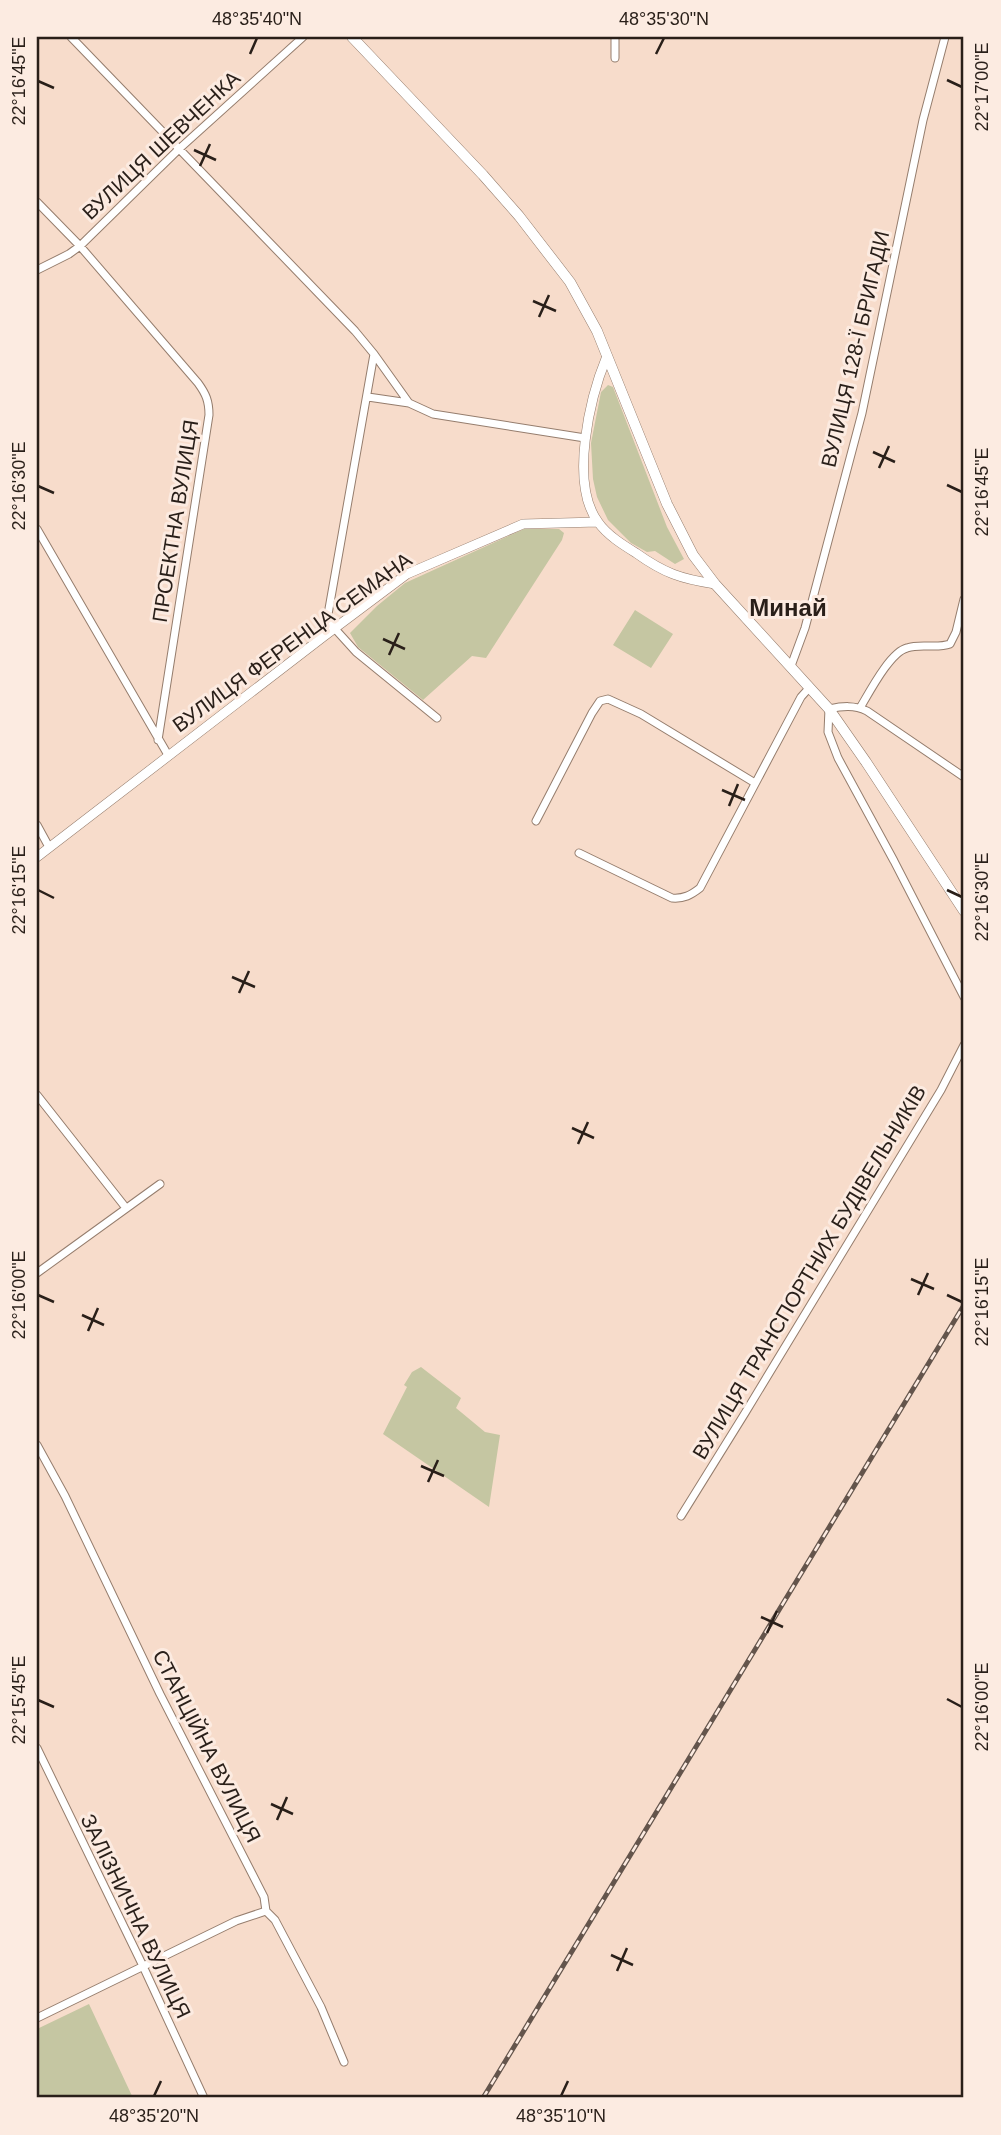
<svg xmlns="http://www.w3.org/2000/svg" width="1001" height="2135" viewBox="0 0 1001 2135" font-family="Helvetica,sans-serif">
<rect width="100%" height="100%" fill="#f7dccb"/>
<path fill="#c5c6a2" d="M 608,385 L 613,387 L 667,527 L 684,559 L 675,564 L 655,551 L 647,552 L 631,543 L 608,520 L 597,497 L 593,479 L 591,443 L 601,392 Z
M 524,529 L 559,529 L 564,533 L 562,540 L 486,658 L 472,656 L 423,700 L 358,647 L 350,633 L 377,606 L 405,583 Z
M 635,610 L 673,634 L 651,668 L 613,645 Z
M 421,1367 L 461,1398 L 456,1408 L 485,1432 L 500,1435 L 489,1507 L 383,1434 L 407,1387 L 404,1385 L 412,1372 Z
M 89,2004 L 133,2098 L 37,2098 L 37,2029 Z"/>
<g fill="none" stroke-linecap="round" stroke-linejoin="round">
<defs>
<path id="minor" d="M 71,37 L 355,331 L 374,354 L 327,620 L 356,652 L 437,718
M 615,58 L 615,37
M 37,202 L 80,246 L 198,383 C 206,394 209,401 209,415 L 158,740
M 37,270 L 69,254 L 80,246 L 179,149 L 303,37
M 374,354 L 409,403 L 433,414 L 585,438
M 368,397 L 409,403
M 37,529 L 168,755
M 791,666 L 805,628 L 862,413 L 923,120 L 945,37
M 860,708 C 869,693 890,652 907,648 C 921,643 936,649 950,644 L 956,632 L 964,599
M 964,777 L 867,711 C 854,705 843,706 829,709 L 828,732 L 838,758 L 894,861 L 964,997
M 536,821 L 592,713 L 600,701 L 608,699 L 641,714 L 755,783
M 37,825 L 49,847
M 579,853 L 672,898 C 684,899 691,895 700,888 L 801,697 L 810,687
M 37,1095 L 126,1208
M 37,1273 L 160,1184
M 37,1445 L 65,1496 L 160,1694 L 264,1897 L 266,1911 L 275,1920 L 321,2007 L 344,2062
M 681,1516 L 745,1413 L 941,1090 L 964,1045
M 37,1748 L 142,1964 L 204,2098
M 37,2018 L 236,1921 L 266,1911"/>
<path id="tertiary" d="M 607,356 C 590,397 569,483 598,522 C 607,535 623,545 636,553 C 664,573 681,579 715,584
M 37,857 L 323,637 L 407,574 L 523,524 L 598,522"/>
<path id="secondary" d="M 352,37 L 483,175 L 519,216 L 570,282 L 597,331 L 667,504 L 693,555 L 715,584 L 829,709 L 866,762 L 964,911"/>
</defs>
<use href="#minor" stroke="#957d6d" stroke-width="9"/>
<use href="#tertiary" stroke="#957d6d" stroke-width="10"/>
<use href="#secondary" stroke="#957d6d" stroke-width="11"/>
<use href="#minor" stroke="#fff" stroke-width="7"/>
<use href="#tertiary" stroke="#fff" stroke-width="9"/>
<use href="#secondary" stroke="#fff" stroke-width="10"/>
<defs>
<path id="rail" d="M 483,2098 L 964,1305"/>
</defs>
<use href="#rail" stroke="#64554c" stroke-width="5"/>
<use href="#rail" stroke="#fcebe1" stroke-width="2.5" stroke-dasharray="8" stroke-linecap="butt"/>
</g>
<path fill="none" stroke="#291f19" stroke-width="2.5" d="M 250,54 L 257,38M 656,54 L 664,38M 947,80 L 962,87M 38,81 L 54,88M 194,150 L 216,160M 200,166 L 210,144M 533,301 L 556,311M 539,317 L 549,295M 873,452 L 895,462M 879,468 L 889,446M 947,485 L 962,492M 38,486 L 54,493M 383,639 L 405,649M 389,655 L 399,633M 722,790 L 745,800M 729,806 L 738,784M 38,890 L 54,898M 947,890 L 962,897M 232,977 L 255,987M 239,993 L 249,971M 572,1128 L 594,1138M 578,1144 L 588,1122M 911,1279 L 934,1289M 38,1295 L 54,1302M 918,1295 L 928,1273M 947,1295 L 962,1302M 82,1315 L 104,1325M 88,1331 L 98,1308M 421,1466 L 444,1476M 428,1482 L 438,1460M 761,1617 L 783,1627M 767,1633 L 777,1611M 947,1699 L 962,1707M 38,1700 L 54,1707M 271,1804 L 293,1814M 277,1820 L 287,1797M 611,1955 L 633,1965M 617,1971 L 627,1948M 154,2096 L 161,2081M 561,2096 L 568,2081"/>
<g text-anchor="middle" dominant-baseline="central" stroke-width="6" stroke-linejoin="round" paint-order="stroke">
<g font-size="21" fill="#291f19" stroke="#fcebe1">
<text transform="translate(161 145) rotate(-43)">ВУЛИЦЯ ШЕВЧЕНКА</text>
<text transform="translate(855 349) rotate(-77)">ВУЛИЦЯ 128-Ї БРИГАДИ</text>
<text transform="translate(175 521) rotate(-81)">ПРОЕКТНА ВУЛИЦЯ</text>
<text transform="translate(292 642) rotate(-36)">ВУЛИЦЯ ФЕРЕНЦА СЕМАНА</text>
<text transform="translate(809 1272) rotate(-59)">ВУЛИЦЯ ТРАНСПОРТНИХ БУДІВЕЛЬНИКІВ</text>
<text transform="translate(207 1746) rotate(63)">СТАНЦІЙНА ВУЛИЦЯ</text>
<text transform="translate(136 1916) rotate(64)">ЗАЛІЗНИЧНА ВУЛИЦЯ</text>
</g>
<g font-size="24" font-weight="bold" fill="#291f19" stroke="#fcebe1">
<text x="788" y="607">Минай</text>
</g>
</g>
<rect width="1001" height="2135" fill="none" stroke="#fcebe1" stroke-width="77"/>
<rect x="38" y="38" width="924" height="2058" fill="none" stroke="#291f19" stroke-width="2.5"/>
<g font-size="18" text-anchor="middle" fill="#291f19">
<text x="257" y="25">48°35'40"N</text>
<text x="664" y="25">48°35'30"N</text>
<text transform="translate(19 81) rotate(-90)" y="6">22°16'45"E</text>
<text transform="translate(982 87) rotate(-90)" y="6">22°17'00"E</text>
<text transform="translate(19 486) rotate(-90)" y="6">22°16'30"E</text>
<text transform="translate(982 492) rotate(-90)" y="6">22°16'45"E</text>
<text transform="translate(19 890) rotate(-90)" y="6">22°16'15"E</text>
<text transform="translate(982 897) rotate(-90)" y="6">22°16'30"E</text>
<text transform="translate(19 1295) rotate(-90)" y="6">22°16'00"E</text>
<text transform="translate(982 1302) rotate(-90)" y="6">22°16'15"E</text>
<text transform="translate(19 1700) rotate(-90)" y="6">22°15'45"E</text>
<text transform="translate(982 1707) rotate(-90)" y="6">22°16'00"E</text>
<text x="154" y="2122">48°35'20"N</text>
<text x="561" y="2122">48°35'10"N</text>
</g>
</svg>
